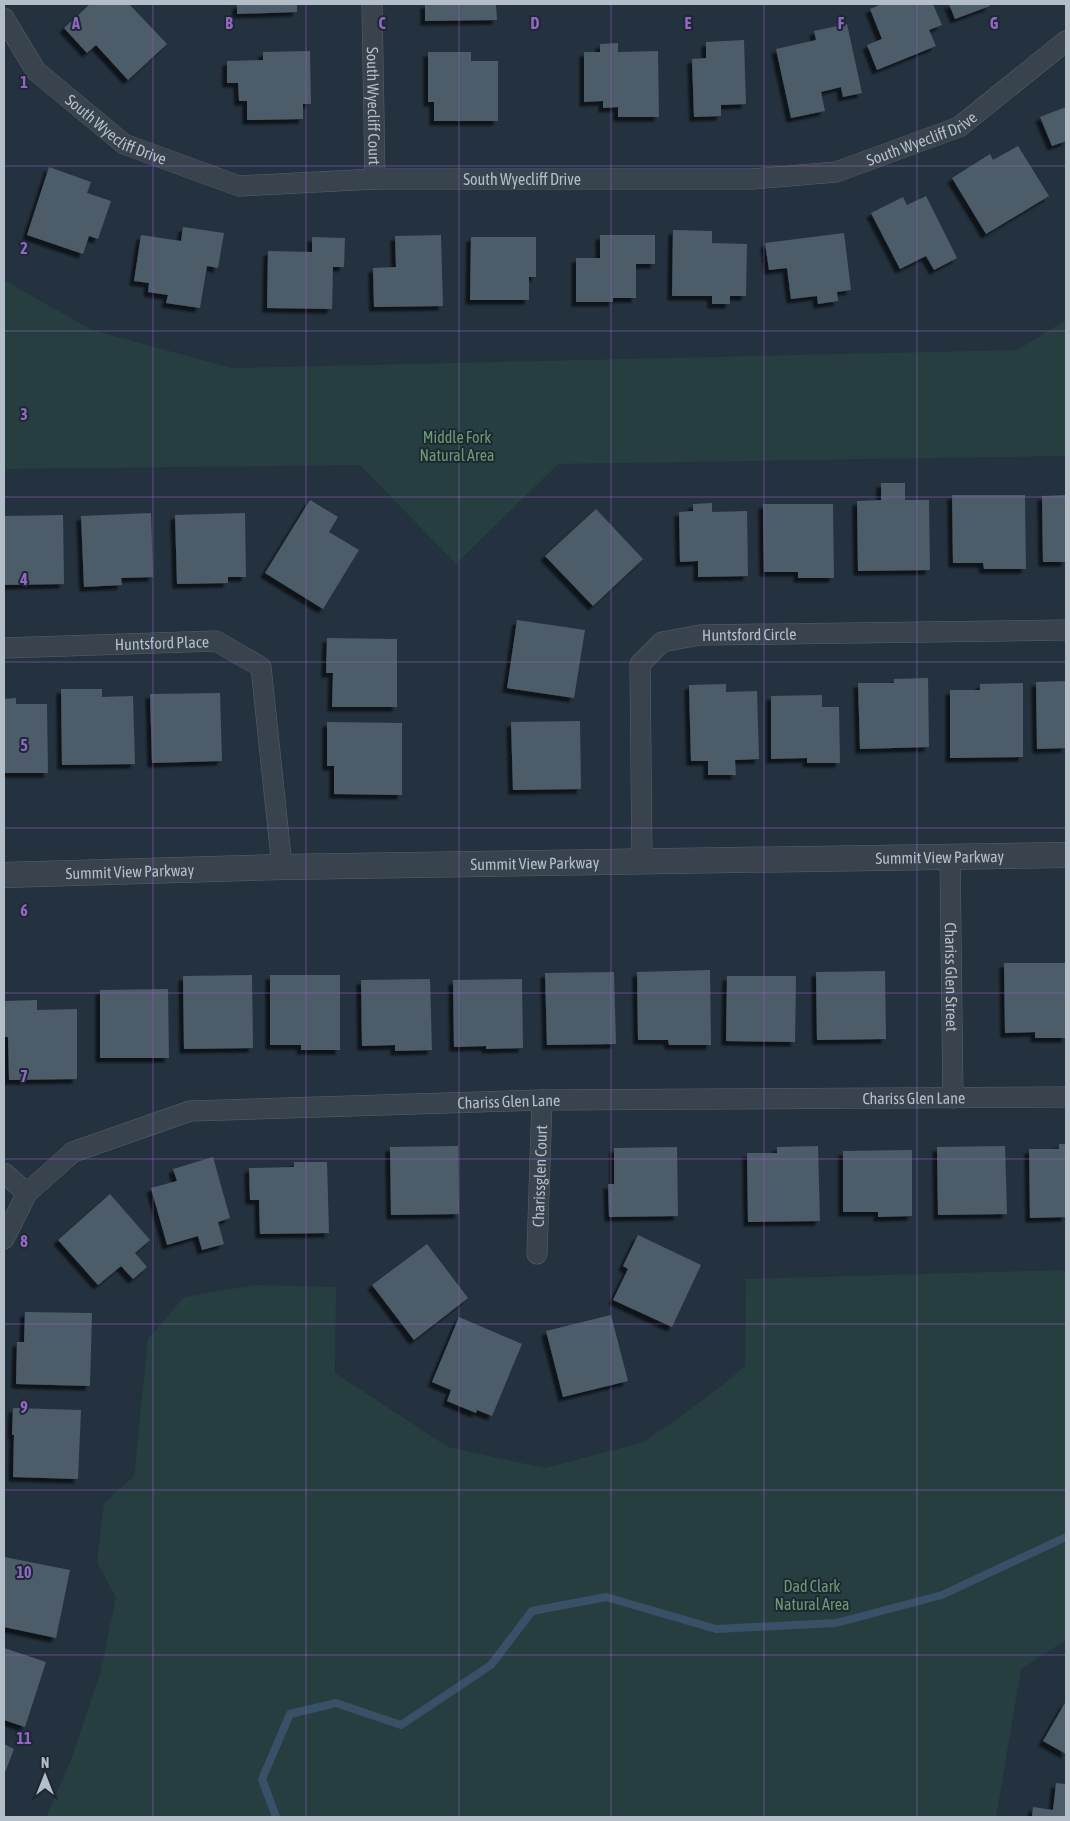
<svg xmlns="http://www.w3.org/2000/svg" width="1070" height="1821" viewBox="0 0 1070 1821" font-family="'Asap Condensed',sans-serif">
<defs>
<filter id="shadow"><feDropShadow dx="-4.5" dy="4.5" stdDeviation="1" flood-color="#0009"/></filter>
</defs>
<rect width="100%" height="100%" fill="#24313e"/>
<path fill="#263e3f" d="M 4,280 L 92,330 L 232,368 L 1017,350 L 1066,320 L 1066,456 L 558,464 L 456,564 L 360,465 L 4,469 Z
M 1066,1270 L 1066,1640 L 1021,1669 L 996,1817 L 46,1817 L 70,1762 L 101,1671 L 116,1597 L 97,1563 L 104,1503 L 134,1476 L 148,1339 L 184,1297 L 255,1285 L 336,1287 L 335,1373 L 448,1447 L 545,1468 L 644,1442 L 710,1395 L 745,1366 L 746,1279 Z"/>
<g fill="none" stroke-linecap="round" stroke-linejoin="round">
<path stroke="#395167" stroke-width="8" d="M 276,1817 L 262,1779 L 290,1714 L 336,1703 L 401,1725 L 491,1665 L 532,1611 L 606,1597 L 716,1629 L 836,1623 L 942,1595 L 1066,1537"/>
</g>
<path fill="#4d5c69" filter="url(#shadow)" d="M 90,4 L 129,4 L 167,44 L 128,80 L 96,45 L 87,53 L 64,28 Z
M 237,4 L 297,4 L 297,12 L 237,14 Z
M 425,4 L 496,4 L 497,20 L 425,21 Z
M 882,4 L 933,4 L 942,25 L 929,30 L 936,46 L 877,70 L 867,45 L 882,39 L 870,9 Z
M 949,4 L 990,4 L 990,6 L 955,19 Z
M 847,24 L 862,93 L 843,97 L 841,87 L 821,92 L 825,111 L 791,118 L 776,49 L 816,40 L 814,31 Z
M 744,40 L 746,104 L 721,105 L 721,116 L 694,117 L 692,59 L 706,58 L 706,42 Z
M 618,43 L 618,52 L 658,51 L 659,117 L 618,117 L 618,107 L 603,108 L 603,101 L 584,102 L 584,52 L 600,52 L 600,44 Z
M 310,51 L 311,104 L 303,104 L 303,119 L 247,120 L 247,101 L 239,101 L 238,83 L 227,83 L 227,61 L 263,60 L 263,52 Z
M 428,52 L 471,52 L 471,61 L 498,61 L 498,121 L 434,121 L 434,102 L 428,102 Z
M 1066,107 L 1066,141 L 1052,146 L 1040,117 Z
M 1018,146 L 1049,196 L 986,234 L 952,178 L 990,154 L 993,160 Z
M 49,167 L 91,182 L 87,193 L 111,201 L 98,239 L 89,236 L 83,254 L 27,235 Z
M 926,196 L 957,258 L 934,270 L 926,256 L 900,269 L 871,213 L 903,197 L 907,205 Z
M 183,227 L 224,233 L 218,268 L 207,266 L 200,308 L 166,303 L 168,295 L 148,292 L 149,283 L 134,281 L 141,235 L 181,241 Z
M 673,230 L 712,231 L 712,243 L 747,244 L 746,296 L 730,296 L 730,304 L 712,304 L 712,296 L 672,296 Z
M 844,233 L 851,290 L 837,292 L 838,301 L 818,304 L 817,296 L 791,299 L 787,268 L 769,270 L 765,243 Z
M 441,235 L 443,306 L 374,307 L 373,268 L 396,267 L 395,236 Z
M 600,235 L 655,235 L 655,264 L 636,264 L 636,298 L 613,298 L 613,302 L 576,302 L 576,258 L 600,258 Z
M 312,237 L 345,238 L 344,267 L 333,267 L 332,309 L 267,308 L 268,251 L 312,252 Z
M 471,237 L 536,237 L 536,277 L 529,277 L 529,300 L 470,300 Z
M 881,483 L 905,483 L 905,500 L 929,500 L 930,570 L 858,571 L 857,501 L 881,500 Z
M 952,495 L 1025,495 L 1026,569 L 984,569 L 983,563 L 953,563 Z
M 1066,495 L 1066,562 L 1043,562 L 1042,496 Z
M 310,500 L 338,517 L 329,532 L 359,550 L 323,609 L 265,573 Z
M 712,503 L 712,512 L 747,511 L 748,576 L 698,577 L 698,561 L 680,562 L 679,512 L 693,511 L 693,504 Z
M 763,504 L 833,504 L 834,578 L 798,578 L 798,572 L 764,572 Z
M 596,509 L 643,559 L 593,606 L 545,556 Z
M 151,513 L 153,577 L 121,578 L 122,585 L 84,587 L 81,516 Z
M 245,513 L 246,577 L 228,577 L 228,583 L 177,584 L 175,515 Z
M 63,515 L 64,584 L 4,585 L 4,516 Z
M 517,620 L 585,630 L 574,698 L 507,688 Z
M 327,638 L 397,639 L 397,707 L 332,707 L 333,673 L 326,673 Z
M 928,678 L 929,747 L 860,749 L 858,683 L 894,683 L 894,679 Z
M 1066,681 L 1066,748 L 1037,749 L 1036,682 Z
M 1023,683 L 1023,757 L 950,758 L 950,690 L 980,690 L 980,684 Z
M 726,684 L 726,692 L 757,691 L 759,759 L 735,760 L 736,775 L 708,775 L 708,761 L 691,761 L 689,685 Z
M 61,689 L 102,689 L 102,697 L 133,696 L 135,764 L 62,765 Z
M 220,693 L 222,761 L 152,763 L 150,694 Z
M 822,695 L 822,707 L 839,707 L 840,763 L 807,763 L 807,758 L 771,759 L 771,696 Z
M 16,698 L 16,704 L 47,704 L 48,773 L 4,773 L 4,699 Z
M 580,721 L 581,789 L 513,790 L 511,722 Z
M 327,722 L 402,723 L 402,795 L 334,794 L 334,766 L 327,766 Z
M 1004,963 L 1066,963 L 1066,1038 L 1035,1038 L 1035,1032 L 1005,1033 Z
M 710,970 L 711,1045 L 669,1045 L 668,1040 L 638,1040 L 637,972 Z
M 885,971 L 886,1039 L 817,1040 L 816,972 Z
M 614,972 L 616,1044 L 547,1045 L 545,973 Z
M 252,975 L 253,1048 L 184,1049 L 183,976 Z
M 270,975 L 340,975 L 340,1050 L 301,1050 L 301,1045 L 270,1045 Z
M 727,976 L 796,976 L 795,1042 L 726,1041 Z
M 430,979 L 432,1050 L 395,1051 L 395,1045 L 362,1046 L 361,980 Z
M 522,979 L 523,1048 L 486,1049 L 486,1046 L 454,1047 L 453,980 Z
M 168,989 L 169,1058 L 100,1058 L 100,990 Z
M 37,1000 L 37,1010 L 77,1009 L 77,1079 L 9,1080 L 8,1037 L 4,1037 L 4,1001 Z
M 1059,1144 L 1066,1144 L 1066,1217 L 1030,1218 L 1029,1149 L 1059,1149 Z
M 458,1146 L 459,1214 L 391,1215 L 390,1147 Z
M 818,1146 L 820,1221 L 748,1222 L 747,1153 L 777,1153 L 777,1147 Z
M 1005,1146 L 1007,1214 L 938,1215 L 937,1147 Z
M 677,1147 L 678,1216 L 609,1217 L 608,1184 L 614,1184 L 614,1148 Z
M 912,1150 L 912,1216 L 878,1217 L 878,1212 L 843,1212 L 843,1151 Z
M 213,1157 L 230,1218 L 218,1222 L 224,1244 L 202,1250 L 198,1236 L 167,1245 L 151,1188 L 177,1181 L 173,1169 Z
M 294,1162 L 327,1162 L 329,1233 L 260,1234 L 259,1200 L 250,1200 L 249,1168 L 294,1167 Z
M 110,1194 L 150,1240 L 135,1253 L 147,1267 L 133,1279 L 121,1266 L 98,1285 L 58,1240 Z
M 638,1235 L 701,1265 L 672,1327 L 613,1300 L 628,1269 L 623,1266 Z
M 427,1244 L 468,1298 L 414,1340 L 372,1285 Z
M 25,1312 L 92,1313 L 90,1386 L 16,1384 L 17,1342 L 24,1342 Z
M 611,1315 L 628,1381 L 563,1397 L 546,1331 Z
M 459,1317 L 522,1344 L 492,1416 L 477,1410 L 476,1413 L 447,1401 L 451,1390 L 432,1382 Z
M 13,1408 L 81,1410 L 78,1479 L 13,1477 L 14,1435 L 12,1435 Z
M 4,1557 L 70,1570 L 56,1638 L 4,1627 Z
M 4,1648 L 46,1662 L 25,1727 L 4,1720 Z
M 1066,1701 L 1066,1754 L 1043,1741 Z
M 4,1744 L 14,1749 L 4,1775 Z
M 1056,1783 L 1066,1784 L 1066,1817 L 1032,1817 L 1033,1807 L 1053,1810 Z"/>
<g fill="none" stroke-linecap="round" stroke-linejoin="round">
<defs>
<g id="minor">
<path id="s1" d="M 372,4 L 375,179"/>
<path id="s2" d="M 4,18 L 36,71 L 124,144 L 239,186 L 375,179 L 752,179 L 836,172 L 959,127 L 1066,41"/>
<path id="s3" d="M 4,648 L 216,641 L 261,667 L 282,867"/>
<path id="s4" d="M 950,857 L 953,1098"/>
<path id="s5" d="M 642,861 L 640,664 L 662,642 L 700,635 L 1066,630"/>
<path d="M 4,1173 L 27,1193"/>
<path id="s6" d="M 4,1239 L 27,1193 L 73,1152 L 190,1111 L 542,1100 L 1066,1097"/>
<path id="s7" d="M 537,1254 L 542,1100"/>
</g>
<g id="tertiary">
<path id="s8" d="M 4,875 L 282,867 L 1066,855"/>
</g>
</defs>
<use href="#minor" stroke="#56616c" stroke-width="21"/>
<use href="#tertiary" stroke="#56616c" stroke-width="26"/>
<use href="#minor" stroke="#38434e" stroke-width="20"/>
<use href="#tertiary" stroke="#38434e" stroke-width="25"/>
</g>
<path fill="none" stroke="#9266c3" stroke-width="1" stroke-opacity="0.55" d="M 153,4 L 153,1817M 306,4 L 306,1817M 459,4 L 459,1817M 611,4 L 611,1817M 764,4 L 764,1817M 917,4 L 917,1817M 4,166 L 1066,166M 4,331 L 1066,331M 4,497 L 1066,497M 4,662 L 1066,662M 4,828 L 1066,828M 4,993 L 1066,993M 4,1159 L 1066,1159M 4,1324 L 1066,1324M 4,1490 L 1066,1490M 4,1655 L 1066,1655"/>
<g text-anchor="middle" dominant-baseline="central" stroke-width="4" stroke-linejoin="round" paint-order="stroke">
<g font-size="16" fill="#b4bec9" stroke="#1d2833">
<text stroke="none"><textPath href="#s1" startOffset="102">South Wyecliff Court</textPath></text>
<text stroke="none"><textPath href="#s2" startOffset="162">South Wyecliff Drive</textPath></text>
<text stroke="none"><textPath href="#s2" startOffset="988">South Wyecliff Drive</textPath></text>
<text stroke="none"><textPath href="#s2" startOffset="582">South Wyecliff Drive</textPath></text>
<text stroke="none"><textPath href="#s5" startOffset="316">Huntsford Circle</textPath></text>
<text stroke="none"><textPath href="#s3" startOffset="158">Huntsford Place</textPath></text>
<text stroke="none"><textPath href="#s8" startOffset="936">Summit View Parkway</textPath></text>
<text stroke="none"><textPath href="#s8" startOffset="531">Summit View Parkway</textPath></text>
<text stroke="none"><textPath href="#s8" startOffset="126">Summit View Parkway</textPath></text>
<text stroke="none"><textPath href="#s4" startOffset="120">Chariss Glen Street</textPath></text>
<text stroke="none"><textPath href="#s6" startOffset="961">Chariss Glen Lane</textPath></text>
<text stroke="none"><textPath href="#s6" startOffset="556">Chariss Glen Lane</textPath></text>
<text stroke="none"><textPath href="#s7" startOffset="78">Charissglen Court</textPath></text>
</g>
<g font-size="16" fill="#6b9a71" stroke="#1d2833">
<text x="457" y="437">Middle Fork<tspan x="457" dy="18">Natural Area</tspan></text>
<text x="812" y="1586">Dad Clark<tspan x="812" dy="18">Natural Area</tspan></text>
</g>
</g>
<g font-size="16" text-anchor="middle" font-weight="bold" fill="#9266c3" stroke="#1d2833" stroke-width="4" stroke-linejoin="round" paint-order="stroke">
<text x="76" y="29">A</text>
<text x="229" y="29">B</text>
<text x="382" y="29">C</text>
<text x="535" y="29">D</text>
<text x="688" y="29">E</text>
<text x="841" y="29">F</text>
<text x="994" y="29">G</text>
<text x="24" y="88">1</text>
<text x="24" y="254">2</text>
<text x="24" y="420">3</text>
<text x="24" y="585">4</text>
<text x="24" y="751">5</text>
<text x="24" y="916">6</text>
<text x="24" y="1082">7</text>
<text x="24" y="1247">8</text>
<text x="24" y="1413">9</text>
<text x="24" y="1578">10</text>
<text x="24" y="1744">11</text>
</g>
<rect width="1070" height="1821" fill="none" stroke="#b4bec9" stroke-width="10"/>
<g transform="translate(45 1776)" stroke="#1d2833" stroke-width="4" paint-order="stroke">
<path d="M0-4L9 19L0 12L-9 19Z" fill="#b4bec9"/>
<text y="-8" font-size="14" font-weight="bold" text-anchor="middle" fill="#b4bec9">N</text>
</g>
</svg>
